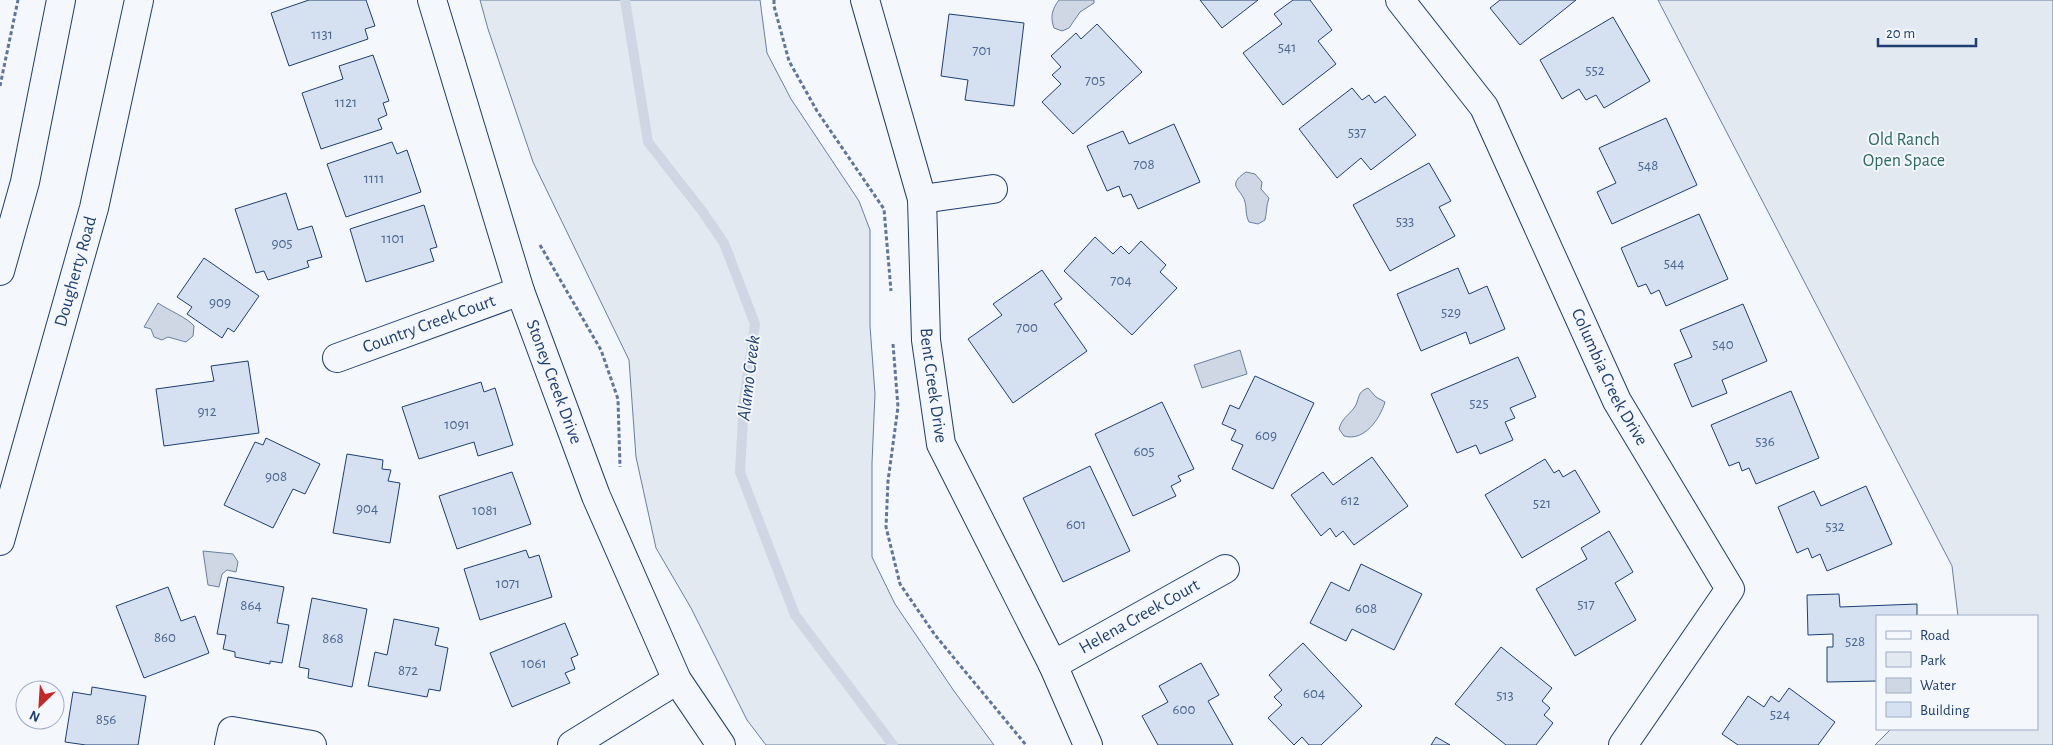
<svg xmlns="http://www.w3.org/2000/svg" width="2053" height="745" viewBox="0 0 2053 745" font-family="'Alegreya Sans',sans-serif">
<rect width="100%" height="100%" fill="#f4f7fb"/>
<path fill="#e3e9f0" stroke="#687fa3" d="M 480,0 L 760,0 L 767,53 L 791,99 L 859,201 L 870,230 L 870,326 L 875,394 L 872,463 L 872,557 L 895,604 L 954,691 L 994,745 L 766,745 L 747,720 L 691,608 L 656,548 L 636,457 L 629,360 L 533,162 L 488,29 Z
M 1658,0 L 2053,0 L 2053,745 L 1875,745 L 1891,729 L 2037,729 L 2037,616 L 1958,616 L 1952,566 Z"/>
<path fill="#cfd7e4" stroke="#687fa3" d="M 1059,0 L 1094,0 L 1094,3 L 1080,12 L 1069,28 L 1062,31 L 1054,28 C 1050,17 1052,9 1059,0 Z
M 1246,172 L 1255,174 L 1262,182 L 1261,189 L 1269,198 C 1266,206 1267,212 1265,220 L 1258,224 L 1249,222 C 1245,214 1247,210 1245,202 C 1242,189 1225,186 1246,172 Z
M 158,303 C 168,310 188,318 194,326 L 193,336 L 186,342 L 168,337 L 162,340 L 154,337 L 151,329 L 144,327 Z
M 1240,350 L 1247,374 L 1202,388 L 1194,365 Z
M 1368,388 L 1376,397 L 1385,402 C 1380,419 1364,442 1344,436 L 1339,429 C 1342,418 1348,416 1354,408 C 1360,400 1356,392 1368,388 Z
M 203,551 L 233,554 L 238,562 L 236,572 L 227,570 L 222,574 L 219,587 L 208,585 Z"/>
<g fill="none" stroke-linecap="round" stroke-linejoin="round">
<path stroke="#cfd7e4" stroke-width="10" d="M 625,0 L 648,142 L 702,211 L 724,243 L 755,324 L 744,401 L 740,472 L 795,615 L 893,745"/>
</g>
<path fill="#d5e0f0" stroke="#1d3f73" d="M 309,0 L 366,0 L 375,26 L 365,29 L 368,39 L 289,66 L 271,13 Z
M 1200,0 L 1258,0 L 1222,28 Z
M 1293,0 L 1310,0 L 1332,30 L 1318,41 L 1336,64 L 1283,105 L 1243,53 L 1282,24 L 1274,14 Z
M 1500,0 L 1576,0 L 1520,45 L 1490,8 Z
M 949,14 L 1024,23 L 1014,106 L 965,100 L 968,80 L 941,76 Z
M 1613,17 L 1650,81 L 1604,108 L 1596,95 L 1586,100 L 1579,89 L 1562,99 L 1540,60 Z
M 1097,24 L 1142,72 L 1073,134 L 1042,102 L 1061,84 L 1052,75 L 1061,67 L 1051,56 L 1076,33 L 1081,39 Z
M 373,55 L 389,101 L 383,103 L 387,115 L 378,119 L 382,129 L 321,149 L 302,93 L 343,79 L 339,66 Z
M 1352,88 L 1362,100 L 1369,95 L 1375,103 L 1385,96 L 1416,135 L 1371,170 L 1361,158 L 1337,178 L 1299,129 Z
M 1666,118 L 1697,185 L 1612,224 L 1597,192 L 1616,183 L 1599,148 Z
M 1174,124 L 1200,182 L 1138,209 L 1131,194 L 1123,197 L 1119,186 L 1107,191 L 1087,146 L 1123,131 L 1129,144 Z
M 392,142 L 397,154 L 407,150 L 421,192 L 346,217 L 327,164 Z
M 1429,163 L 1451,201 L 1439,207 L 1455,236 L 1390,271 L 1353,205 Z
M 286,193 L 298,230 L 312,226 L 322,257 L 307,261 L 309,267 L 268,280 L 264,271 L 256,273 L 235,209 Z
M 424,205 L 437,247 L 430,249 L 434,261 L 366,282 L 350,229 Z
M 1699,214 L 1728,279 L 1666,306 L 1659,290 L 1651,294 L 1646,284 L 1638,287 L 1621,248 Z
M 1095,237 L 1113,254 L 1121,246 L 1129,254 L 1141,241 L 1166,265 L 1160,272 L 1177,288 L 1132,335 L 1064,271 Z
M 204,258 L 259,296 L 234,332 L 228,328 L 222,338 L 187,314 L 192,307 L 177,297 Z
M 1458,268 L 1469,294 L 1487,286 L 1505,329 L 1470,344 L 1466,332 L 1421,351 L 1397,294 Z
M 1042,270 L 1062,299 L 1054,304 L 1087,351 L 1013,403 L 968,339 L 1002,315 L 993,304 Z
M 1743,304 L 1767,361 L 1722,380 L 1727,393 L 1692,407 L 1674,364 L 1692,357 L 1680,330 Z
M 1518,357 L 1536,397 L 1510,408 L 1515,418 L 1505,422 L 1513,440 L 1480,454 L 1476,445 L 1457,453 L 1431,394 Z
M 248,361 L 259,433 L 164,446 L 156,389 L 214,381 L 211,366 Z
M 1255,376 L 1314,403 L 1273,489 L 1232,469 L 1243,445 L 1231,440 L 1236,430 L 1222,424 L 1230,405 L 1239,409 Z
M 481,382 L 484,392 L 495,388 L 513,445 L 478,456 L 474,442 L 419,459 L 402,407 Z
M 1791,391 L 1819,458 L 1756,484 L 1749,468 L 1742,471 L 1739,462 L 1729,466 L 1711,425 Z
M 1162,402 L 1194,469 L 1178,476 L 1181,481 L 1171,486 L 1176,496 L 1133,516 L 1095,434 Z
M 266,438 L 320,464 L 305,494 L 293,489 L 273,528 L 224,505 L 255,442 L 263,445 Z
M 347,454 L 383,460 L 382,469 L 391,470 L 388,481 L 400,483 L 390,543 L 333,533 Z
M 1372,457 L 1408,506 L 1354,545 L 1343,531 L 1336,537 L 1330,528 L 1321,536 L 1291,495 L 1323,472 L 1333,485 Z
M 1545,459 L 1554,473 L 1559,470 L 1563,477 L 1575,470 L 1600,512 L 1522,558 L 1485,495 Z
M 1090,466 L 1130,551 L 1063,582 L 1023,498 Z
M 512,472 L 531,524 L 457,549 L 439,496 Z
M 1866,486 L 1892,544 L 1827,571 L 1820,554 L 1812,558 L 1808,548 L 1797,553 L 1778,507 L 1814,491 L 1821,506 Z
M 1609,531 L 1633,572 L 1615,583 L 1636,620 L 1575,656 L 1536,589 L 1587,559 L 1581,548 Z
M 526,550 L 529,558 L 539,555 L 552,597 L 480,620 L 464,569 Z
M 1361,564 L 1422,594 L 1394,650 L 1352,629 L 1346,641 L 1310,623 L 1331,582 L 1349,591 Z
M 228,577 L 284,587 L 277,623 L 289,625 L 282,663 L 270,661 L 270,664 L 235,657 L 235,652 L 223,649 L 226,635 L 217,634 Z
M 168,587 L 181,621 L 195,616 L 209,653 L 144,678 L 116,606 Z
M 1839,594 L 1840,607 L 1917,604 L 1917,616 L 1877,616 L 1877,681 L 1827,682 L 1827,647 L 1833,647 L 1833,634 L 1808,635 L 1807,595 Z
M 312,598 L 367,609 L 352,687 L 308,678 L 309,669 L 299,667 Z
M 394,619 L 439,628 L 435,645 L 448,648 L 440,691 L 429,689 L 427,697 L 368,686 L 375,652 L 387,655 Z
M 565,623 L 578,655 L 571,658 L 575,669 L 565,673 L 570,683 L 512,707 L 490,653 Z
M 1303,643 L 1362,706 L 1321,745 L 1309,745 L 1302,737 L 1294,745 L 1268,718 L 1282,705 L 1274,697 L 1282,690 L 1269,675 Z
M 1501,647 L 1552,688 L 1542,701 L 1550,708 L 1544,715 L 1553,723 L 1536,745 L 1506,745 L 1455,704 Z
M 1201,663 L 1219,695 L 1208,701 L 1233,745 L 1158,745 L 1142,716 L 1168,702 L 1159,686 Z
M 92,687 L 146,696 L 138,745 L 86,745 L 65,742 L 73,692 L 91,695 Z
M 1789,688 L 1835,722 L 1818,745 L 1738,745 L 1722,734 L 1748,696 L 1764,707 L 1771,696 L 1779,702 Z
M 1436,737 L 1450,745 L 1431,745 Z"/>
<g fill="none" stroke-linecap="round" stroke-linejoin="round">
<defs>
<g id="minor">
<path id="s1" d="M 432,0 L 520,291 L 596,496 L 677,680 L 721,745"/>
<path id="s2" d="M 865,0 L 922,199 L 926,340 L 941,444 L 1053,665 L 1088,745"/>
<path id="s3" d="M 1400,0 L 1484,107 L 1617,401 L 1730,589 L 1623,745"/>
<path d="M 922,199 L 993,189"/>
<path id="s4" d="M 337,358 L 520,291"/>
<path id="s5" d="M 1053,665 L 1225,569"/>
<path d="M 229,745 L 232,731 L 312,745"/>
<path d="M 572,745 L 677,680"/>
</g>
<g id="major">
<path d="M 0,271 L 25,182 L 61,0"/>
<path id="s6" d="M 0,541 L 94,208 L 139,0"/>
</g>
</defs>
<use href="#minor" stroke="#1d3f73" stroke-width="30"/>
<use href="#major" stroke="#1d3f73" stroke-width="30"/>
<path stroke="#5e769c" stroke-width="3" stroke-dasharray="4 2.5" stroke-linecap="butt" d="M 774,0 L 774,6 L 789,61 L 817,111 L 884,209 L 891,291
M 0,86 L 18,0
M 540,245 L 601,350 L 618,399 L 620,467
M 893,344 L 898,407 L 888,481 L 886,527 L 900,584 L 935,635 L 1026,745"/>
<use href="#minor" stroke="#f4f7fb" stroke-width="28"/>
<use href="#major" stroke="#f4f7fb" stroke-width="28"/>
</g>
<g text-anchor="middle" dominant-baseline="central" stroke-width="4" stroke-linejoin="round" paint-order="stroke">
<g font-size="15" fill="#4b6792">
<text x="322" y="34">1131</text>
<text x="1287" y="47">541</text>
<text x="982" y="50">701</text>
<text x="1595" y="70">552</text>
<text x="1095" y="80">705</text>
<text x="346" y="102">1121</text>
<text x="1357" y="132">537</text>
<text x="1144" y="164">708</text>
<text x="1648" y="165">548</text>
<text x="374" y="178">1111</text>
<text x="1405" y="221">533</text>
<text x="393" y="238">1101</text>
<text x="282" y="243">905</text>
<text x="1674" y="263">544</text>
<text x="1121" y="280">704</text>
<text x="220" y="302">909</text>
<text x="1451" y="312">529</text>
<text x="1027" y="327">700</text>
<text x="1723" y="344">540</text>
<text x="1479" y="403">525</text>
<text x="207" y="411">912</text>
<text x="457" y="424">1091</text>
<text x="1266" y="435">609</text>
<text x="1765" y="441">536</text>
<text x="1144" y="451">605</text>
<text x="276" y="476">908</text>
<text x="1350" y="500">612</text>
<text x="1542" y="503">521</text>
<text x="367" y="508">904</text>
<text x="485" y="510">1081</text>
<text x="1076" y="524">601</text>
<text x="1835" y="526">532</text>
<text x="508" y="583">1071</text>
<text x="1586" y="604">517</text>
<text x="251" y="605">864</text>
<text x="1366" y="608">608</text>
<text x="165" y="637">860</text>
<text x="333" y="638">868</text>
<text x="1855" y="641">528</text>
<text x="534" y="663">1061</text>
<text x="408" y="670">872</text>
<text x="1314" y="693">604</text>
<text x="1505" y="695">513</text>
<text x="1184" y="709">600</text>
<text x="1780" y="714">524</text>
<text x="106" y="719">856</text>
</g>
<g font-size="18" fill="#2c6c60" stroke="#f4f7fb">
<text x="1904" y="140">Old Ranch<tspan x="1904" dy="21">Open Space</tspan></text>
</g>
<g font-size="18" fill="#1d3f73" stroke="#f4f7fb">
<text stroke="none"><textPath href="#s6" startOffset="280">Dougherty Road</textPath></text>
<text stroke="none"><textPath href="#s4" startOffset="98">Country Creek Court</textPath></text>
<text stroke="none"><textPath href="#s3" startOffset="434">Columbia Creek Drive</textPath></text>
<text stroke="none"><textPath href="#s1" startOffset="401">Stoney Creek Drive</textPath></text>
<text stroke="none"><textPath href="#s2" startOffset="394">Bent Creek Drive</textPath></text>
<text stroke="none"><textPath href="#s5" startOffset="99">Helena Creek Court</textPath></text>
</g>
<g font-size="19" font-style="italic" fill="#1d3f73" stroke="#f4f7fb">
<text transform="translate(749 378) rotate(-83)">Alamo Creek</text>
</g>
</g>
<rect x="1876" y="615" width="162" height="115" fill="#f4f7fb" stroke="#9eadc5"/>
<rect x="1886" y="631" width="25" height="8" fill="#f4f7fb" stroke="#9eadc5"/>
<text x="1920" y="640" font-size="15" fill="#1d3f73">Road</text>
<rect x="1886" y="652" width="25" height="15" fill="#e3e9f0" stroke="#9eadc5"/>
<text x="1920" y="665" font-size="15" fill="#1d3f73">Park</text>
<rect x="1886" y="678" width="25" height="15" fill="#cfd7e4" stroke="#9eadc5"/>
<text x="1920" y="690" font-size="15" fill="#1d3f73">Water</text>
<rect x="1886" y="702" width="25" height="15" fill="#d5e0f0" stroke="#9eadc5"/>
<text x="1920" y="715" font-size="15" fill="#1d3f73">Building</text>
<g transform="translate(40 705) rotate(205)"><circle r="24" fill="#f4f7fb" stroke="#9eadc5"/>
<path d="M0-4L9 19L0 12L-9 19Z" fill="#c62828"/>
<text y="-8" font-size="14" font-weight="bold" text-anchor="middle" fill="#1d3f73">N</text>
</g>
<path d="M1878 38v8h98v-8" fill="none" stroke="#1d3f73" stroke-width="2.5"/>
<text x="1886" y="38" font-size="15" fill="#1d3f73" stroke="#f4f7fb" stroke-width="4" paint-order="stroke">20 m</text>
</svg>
